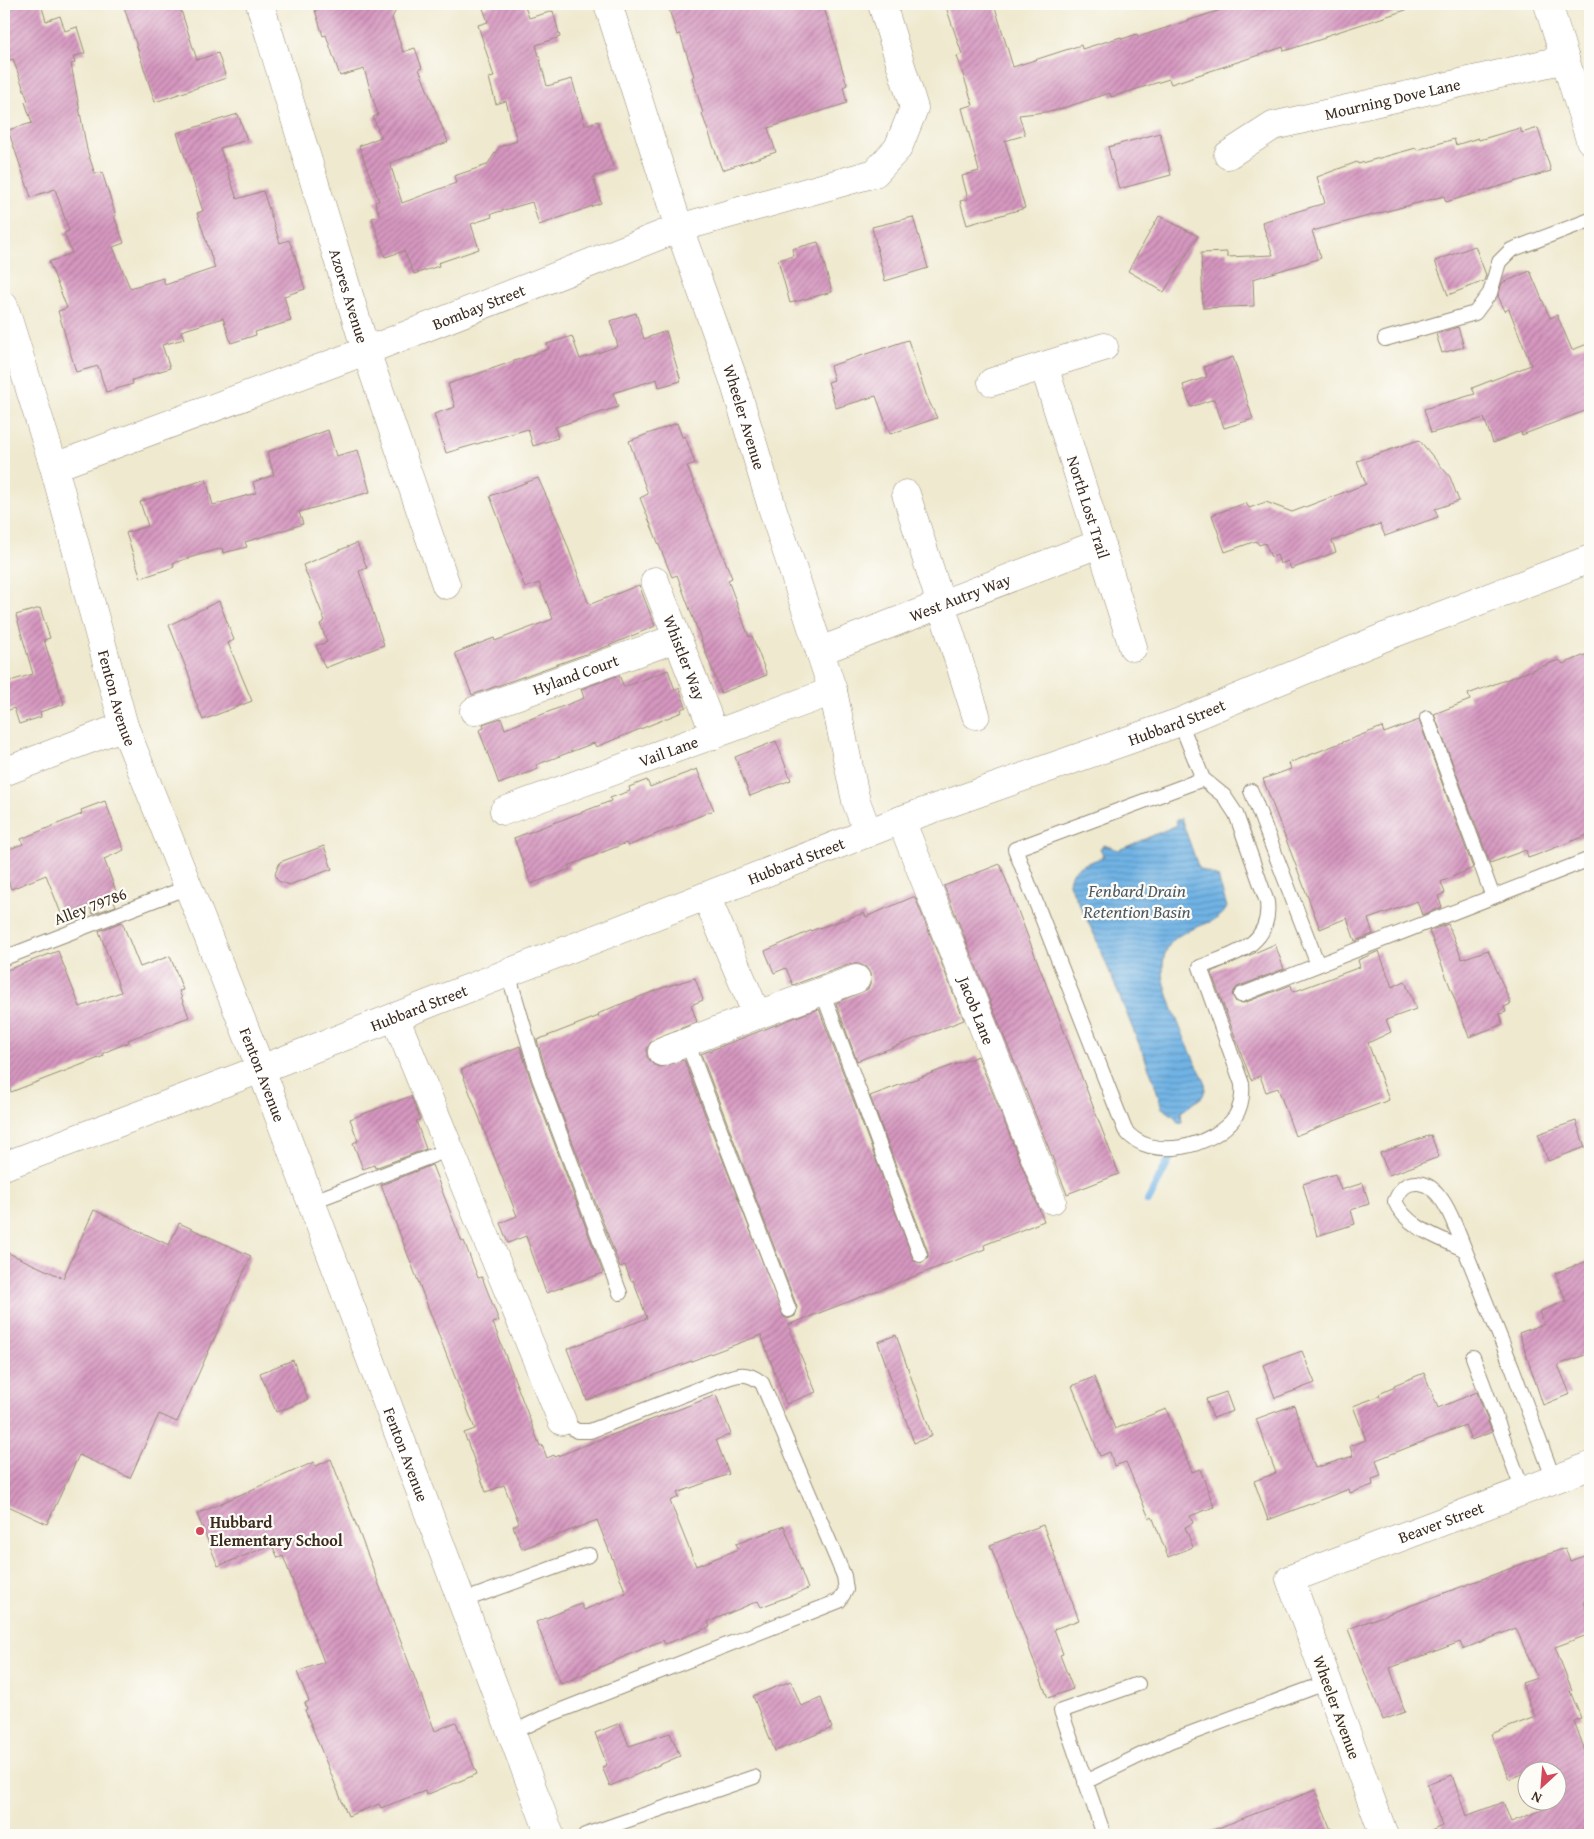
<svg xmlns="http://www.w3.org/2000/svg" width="1594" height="1839" viewBox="0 0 1594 1839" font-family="'Gentium Book Plus',serif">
<defs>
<pattern id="water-rules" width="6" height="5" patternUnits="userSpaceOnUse" patternTransform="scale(1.25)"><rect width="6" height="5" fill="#70b3e5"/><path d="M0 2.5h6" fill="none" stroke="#5d92b9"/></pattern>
<pattern id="building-hatch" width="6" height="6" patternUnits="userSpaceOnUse" patternTransform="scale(1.25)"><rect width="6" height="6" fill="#d697c0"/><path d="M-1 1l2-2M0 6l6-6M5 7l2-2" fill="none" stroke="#af7b9b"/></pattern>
</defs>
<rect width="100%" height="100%" fill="#fdfcf7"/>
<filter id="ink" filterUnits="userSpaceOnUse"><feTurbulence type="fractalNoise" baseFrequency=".02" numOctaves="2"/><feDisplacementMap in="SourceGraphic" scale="10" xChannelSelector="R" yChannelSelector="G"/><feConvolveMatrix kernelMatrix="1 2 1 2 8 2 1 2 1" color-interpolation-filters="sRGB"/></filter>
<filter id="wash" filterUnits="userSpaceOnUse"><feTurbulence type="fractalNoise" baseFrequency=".0096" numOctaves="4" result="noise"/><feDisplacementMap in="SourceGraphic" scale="20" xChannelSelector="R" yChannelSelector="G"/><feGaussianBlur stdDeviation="1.12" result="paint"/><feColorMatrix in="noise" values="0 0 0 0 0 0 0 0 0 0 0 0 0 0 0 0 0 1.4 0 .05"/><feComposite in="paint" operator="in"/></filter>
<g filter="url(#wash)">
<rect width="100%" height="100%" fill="#efe9cf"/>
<path fill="url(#water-rules)" stroke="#566e82" d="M 1181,818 L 1199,869 L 1218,877 L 1227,907 C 1217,933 1160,920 1163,972 C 1164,992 1183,1035 1192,1055 C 1195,1064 1202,1073 1205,1082 C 1206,1087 1205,1092 1202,1097 L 1181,1112 L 1182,1122 L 1178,1123 L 1174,1116 L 1162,1108 L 1153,1078 L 1094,934 L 1069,884 C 1069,866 1089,863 1104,857 L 1100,848 L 1104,845 L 1119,850 L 1177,825 L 1176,820 Z"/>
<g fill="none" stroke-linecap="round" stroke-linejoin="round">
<path stroke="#70b3e5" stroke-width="8" d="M 1148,1201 L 1170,1158"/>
</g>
<g id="blocks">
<path fill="url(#building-hatch)" d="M 4,4 L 41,4 L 46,21 L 60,16 L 65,31 L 77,27 L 85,53 L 73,57 L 75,63 L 71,64 L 87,150 L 95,174 L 102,172 L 116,216 L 114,216 L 124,243 L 113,247 L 130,288 L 163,278 L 165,285 L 215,268 L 197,213 L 203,211 L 177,133 L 238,114 L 247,140 L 220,148 L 237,199 L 263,191 L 280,243 L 289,240 L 294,253 L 305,289 L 284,296 L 291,321 L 255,332 L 256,335 L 231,343 L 223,318 L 181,331 L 184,339 L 162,345 L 170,368 L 132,380 L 133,384 L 106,392 L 98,366 L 76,372 L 58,311 L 67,308 L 49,262 L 72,253 L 64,233 L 69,231 L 55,189 L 31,197 L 8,130 L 32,123 L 25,102 L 28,101 L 13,59 L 4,62 Z
M 123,4 L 179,4 L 197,60 L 218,53 L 226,78 L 155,102 Z
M 335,4 L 399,4 L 392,18 L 403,52 L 415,48 L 422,68 L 419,69 L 448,142 L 390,163 L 402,203 L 456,183 L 454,176 L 487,165 L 499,147 L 517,141 L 506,101 L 496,104 L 489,78 L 494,77 L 478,25 L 488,22 L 483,8 L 496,4 L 524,4 L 529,18 L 553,11 L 560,37 L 536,45 L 547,86 L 572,79 L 585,125 L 598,121 L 614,170 L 593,177 L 601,203 L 539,225 L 532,202 L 491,214 L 492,217 L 471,224 L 479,249 L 438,263 L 439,266 L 414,274 L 404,251 L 385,257 L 372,218 L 380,216 L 375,202 L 379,201 L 359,146 L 381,137 L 373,117 L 378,115 L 364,69 L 340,76 L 326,35 L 323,36 L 315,10 Z
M 673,4 L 823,4 L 847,85 L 843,87 L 847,103 L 768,128 L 776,152 L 722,170 L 702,114 L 703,113 L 692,77 L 694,76 L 680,34 L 677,35 L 669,9 L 674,7 Z
M 945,4 L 994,4 L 1013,67 L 1081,45 L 1082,49 L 1121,37 L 1122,39 L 1137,34 L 1138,37 L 1239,4 L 1412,4 L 1412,8 L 1325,36 L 1325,38 L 1284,51 L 1283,47 L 1171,84 L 1169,79 L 1111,97 L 1110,93 L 1054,111 L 1019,115 L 1025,135 L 1005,141 L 1025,208 L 967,225 L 960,201 L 968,199 L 962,176 L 979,171 L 962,108 L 973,105 L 957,56 L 962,54 Z
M 1520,128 L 1522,133 L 1538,128 L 1551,171 L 1446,202 L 1444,196 L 1312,231 L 1321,258 L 1253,279 L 1254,306 L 1203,308 L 1201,253 L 1227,252 L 1227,257 L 1273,255 L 1262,222 L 1325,203 L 1317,177 L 1357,162 L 1358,164 L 1416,148 L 1417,150 L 1454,139 L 1456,145 L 1478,138 L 1479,140 Z
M 1160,133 L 1171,175 L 1119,189 L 1108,147 Z
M 1159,216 L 1198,236 L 1164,292 L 1128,271 Z
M 913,217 L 928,268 L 885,281 L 872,227 Z
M 818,242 L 832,292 L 790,303 L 778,260 L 794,256 L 792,249 Z
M 1475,246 L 1486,275 L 1484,281 L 1448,295 L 1435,261 Z
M 1530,271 L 1550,318 L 1557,315 L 1572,350 L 1590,343 L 1590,409 L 1522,435 L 1521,432 L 1493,443 L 1484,418 L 1431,433 L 1424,409 L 1475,394 L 1472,388 L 1531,365 L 1509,309 L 1505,311 L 1498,296 L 1502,283 Z
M 636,313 L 644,339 L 666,331 L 681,381 L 659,387 L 657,379 L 613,393 L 618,407 L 555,427 L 558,438 L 533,446 L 528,429 L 446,453 L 434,414 L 455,407 L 448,384 L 549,349 L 547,344 L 572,336 L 580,359 L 618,346 L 610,321 Z
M 1458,327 L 1464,347 L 1442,353 L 1436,334 Z
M 908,340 L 927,397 L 937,418 L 890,434 L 876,396 L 836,408 L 828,382 L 834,380 L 830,366 Z
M 1233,357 L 1253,419 L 1224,428 L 1214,399 L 1191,407 L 1183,385 L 1207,377 L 1204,367 Z
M 677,423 L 682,437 L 685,436 L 695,463 L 687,466 L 732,578 L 728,580 L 749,637 L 752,636 L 767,675 L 721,693 L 677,575 L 672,577 L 640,498 L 648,494 L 629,441 Z
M 328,430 L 336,456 L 358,450 L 370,492 L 299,512 L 303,524 L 245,542 L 247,547 L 223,553 L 222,548 L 202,554 L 173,563 L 174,567 L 141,578 L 126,533 L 148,526 L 140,502 L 206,479 L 213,505 L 256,493 L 253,482 L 274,475 L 267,452 Z
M 1419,440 L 1450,477 L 1459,501 L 1435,509 L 1438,517 L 1385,536 L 1380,524 L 1332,541 L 1336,552 L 1291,569 L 1288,561 L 1280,564 L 1277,555 L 1271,557 L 1265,543 L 1259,545 L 1256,541 L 1225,552 L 1212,515 L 1246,503 L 1249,508 L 1266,502 L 1292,512 L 1366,484 L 1357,461 Z
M 538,478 L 561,528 L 588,602 L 591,604 L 639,585 L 655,626 L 608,646 L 472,695 L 455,653 L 494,638 L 495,641 L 553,619 L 539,583 L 525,588 L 490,496 Z
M 357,543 L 367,568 L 359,571 L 384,645 L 325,668 L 316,646 L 327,642 L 320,624 L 325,621 L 303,565 Z
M 219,601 L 234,640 L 228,643 L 252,701 L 203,720 L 193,695 L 190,678 L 169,625 Z
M 40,608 L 50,638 L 44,640 L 64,704 L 40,712 L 41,717 L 19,724 L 14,708 L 4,712 L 4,683 L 33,674 L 16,615 Z
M 1590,653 L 1590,834 L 1534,856 L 1528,858 L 1526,850 L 1490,863 L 1434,714 L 1470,700 L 1468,694 L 1559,660 L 1563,664 Z
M 668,670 L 675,690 L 679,688 L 686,707 L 681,709 L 682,712 L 596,747 L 594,743 L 536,765 L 538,769 L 499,784 L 479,730 L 484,728 L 483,724 L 501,718 L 505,729 L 584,698 L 581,689 L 619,675 L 624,687 Z
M 1419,720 L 1473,868 L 1441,882 L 1445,893 L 1438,896 L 1442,907 L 1422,915 L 1417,901 L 1388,912 L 1368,919 L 1373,934 L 1355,941 L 1347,918 L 1320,929 L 1263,779 L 1291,769 L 1289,763 L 1382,727 L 1384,733 Z
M 776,741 L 791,780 L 750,796 L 735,757 Z
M 697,769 L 714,810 L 628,846 L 626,843 L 568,866 L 570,869 L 531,884 L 514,838 L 611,801 L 610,798 L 630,791 L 629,787 L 647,780 L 650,787 Z
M 105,801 L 124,850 L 104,859 L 117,894 L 112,896 L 116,906 L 93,914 L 89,906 L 62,916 L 46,875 L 11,889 L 4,869 L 4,851 L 23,844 L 21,839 L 82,814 L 81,810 Z
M 324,846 L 332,869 L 289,885 L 278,881 L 275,874 L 280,862 Z
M 1000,864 L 1119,1174 L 1067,1194 L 944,886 Z
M 913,897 L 915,897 L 964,1020 L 857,1061 L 836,1003 L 868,989 L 871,981 L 870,973 L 866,967 L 859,964 L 851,964 L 793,985 L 786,968 L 774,973 L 765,951 L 810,931 L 864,913 L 866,917 Z
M 122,922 L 140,967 L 170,956 L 183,990 L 179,991 L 189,1017 L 128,1040 L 129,1042 L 103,1053 L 104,1056 L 11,1092 L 4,1075 L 4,971 L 58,951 L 80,1007 L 121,992 L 99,931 Z
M 1448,924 L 1462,959 L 1488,950 L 1511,1004 L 1504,1007 L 1506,1012 L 1500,1014 L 1503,1024 L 1469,1037 L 1429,931 Z
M 1275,944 L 1284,969 L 1237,987 L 1232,994 L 1236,1002 L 1244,1003 L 1291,985 L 1293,992 L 1360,967 L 1358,960 L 1379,951 L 1392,987 L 1405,981 L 1416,1009 L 1386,1020 L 1391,1032 L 1368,1043 L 1389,1100 L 1295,1136 L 1278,1088 L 1266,1092 L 1260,1076 L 1251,1080 L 1211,972 Z
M 695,978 L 703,1000 L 691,1005 L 697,1022 L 656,1038 L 650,1043 L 647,1049 L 647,1057 L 653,1064 L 660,1067 L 684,1060 L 784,1317 L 788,1319 L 795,1316 L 797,1307 L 701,1054 L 804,1014 L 819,1009 L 914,1261 L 923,1263 L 928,1257 L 928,1252 L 870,1096 L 978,1056 L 1044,1221 L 984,1245 L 985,1249 L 788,1325 L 816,1392 L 786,1404 L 761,1335 L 587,1400 L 567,1349 L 647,1318 L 633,1280 L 631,1281 L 625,1265 L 620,1267 L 547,1075 L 537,1040 L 599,1016 L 598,1014 L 611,1008 L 665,987 Z
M 520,1046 L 531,1081 L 603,1273 L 546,1293 L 526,1236 L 508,1243 L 500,1223 L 517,1216 L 461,1070 Z
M 411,1096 L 420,1119 L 416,1121 L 426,1149 L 375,1168 L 374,1165 L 363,1169 L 353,1143 L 358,1141 L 350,1119 Z
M 1576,1121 L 1585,1147 L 1548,1161 L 1538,1134 Z
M 1431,1135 L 1439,1157 L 1389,1175 L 1380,1153 Z
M 432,1165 L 462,1242 L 464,1241 L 478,1278 L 482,1277 L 499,1321 L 493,1323 L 540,1446 L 542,1445 L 547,1458 L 554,1455 L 555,1457 L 716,1395 L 731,1434 L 716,1440 L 729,1474 L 677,1493 L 679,1497 L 670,1501 L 696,1566 L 739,1549 L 736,1544 L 784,1526 L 808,1589 L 761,1607 L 758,1601 L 708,1622 L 710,1627 L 665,1644 L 663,1640 L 561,1684 L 536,1622 L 581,1604 L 584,1610 L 626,1593 L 597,1520 L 522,1549 L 513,1526 L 519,1523 L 504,1485 L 486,1492 L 464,1433 L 475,1429 L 381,1185 Z
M 1335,1174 L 1341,1190 L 1363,1183 L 1369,1204 L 1351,1210 L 1355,1224 L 1317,1236 L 1303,1184 Z
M 94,1210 L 169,1245 L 179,1223 L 251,1256 L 177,1422 L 159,1414 L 130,1478 L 79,1455 L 47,1524 L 4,1504 L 4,1251 L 63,1278 Z
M 1590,1260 L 1590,1353 L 1558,1365 L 1570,1394 L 1543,1405 L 1519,1333 L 1544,1324 L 1539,1312 L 1566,1301 L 1555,1273 Z
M 896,1335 L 932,1436 L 914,1443 L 878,1342 Z
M 1302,1351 L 1315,1383 L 1275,1398 L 1263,1365 Z
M 293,1360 L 308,1400 L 276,1412 L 260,1373 Z
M 1424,1373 L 1438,1408 L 1477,1392 L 1492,1432 L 1471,1440 L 1465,1425 L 1376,1460 L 1381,1476 L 1372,1479 L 1373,1485 L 1350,1493 L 1349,1489 L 1268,1520 L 1254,1481 L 1276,1473 L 1256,1419 L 1294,1405 L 1315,1468 L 1353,1456 L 1350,1446 L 1366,1440 L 1353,1406 L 1380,1396 L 1379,1394 L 1395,1387 L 1394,1385 Z
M 1094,1377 L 1115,1429 L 1166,1409 L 1192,1472 L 1200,1469 L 1214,1507 L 1190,1516 L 1193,1523 L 1185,1527 L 1193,1547 L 1168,1557 L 1152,1516 L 1149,1518 L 1126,1462 L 1114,1466 L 1110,1452 L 1100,1456 L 1072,1386 Z
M 1226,1392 L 1233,1411 L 1213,1418 L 1206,1399 Z
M 331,1459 L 435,1731 L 456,1722 L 477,1774 L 426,1795 L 425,1791 L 381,1808 L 379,1804 L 348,1816 L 305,1710 L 307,1709 L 305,1703 L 309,1701 L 297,1672 L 324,1662 L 283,1556 L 278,1558 L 272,1545 L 218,1566 L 197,1514 L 314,1462 L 316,1466 Z
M 1043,1525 L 1079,1620 L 1054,1629 L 1063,1654 L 1060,1655 L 1073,1689 L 1048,1698 L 990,1545 Z
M 1565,1548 L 1570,1561 L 1584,1556 L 1590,1573 L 1590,1599 L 1584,1601 L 1590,1623 L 1590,1634 L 1555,1647 L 1572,1690 L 1570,1691 L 1581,1718 L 1574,1721 L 1590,1764 L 1590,1835 L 1422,1835 L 1442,1826 L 1427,1785 L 1452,1775 L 1466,1816 L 1503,1802 L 1511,1822 L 1547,1808 L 1545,1802 L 1556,1802 L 1556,1772 L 1532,1770 L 1509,1779 L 1491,1734 L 1535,1717 L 1522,1683 L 1537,1678 L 1516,1628 L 1463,1649 L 1460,1642 L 1390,1668 L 1405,1712 L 1383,1720 L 1348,1629 Z
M 791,1681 L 801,1706 L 821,1698 L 832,1728 L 775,1751 L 753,1696 Z
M 620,1723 L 629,1746 L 670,1733 L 680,1756 L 610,1786 L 602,1767 L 607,1765 L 595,1733 Z
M 1315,1790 L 1333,1835 L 1204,1835 L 1203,1834 Z"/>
</g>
</g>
<g filter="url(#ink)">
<use href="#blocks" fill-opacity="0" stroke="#958a76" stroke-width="1"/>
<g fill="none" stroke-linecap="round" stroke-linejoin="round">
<defs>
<path id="lane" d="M 1385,339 L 1475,313 L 1490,293 L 1499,262 L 1511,250 L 1590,220
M 1427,718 L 1493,897
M 1180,722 L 1203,779 L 1224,796 L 1236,814 L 1267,902 C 1272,946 1233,954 1200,967 L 1242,1084 C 1243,1095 1241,1107 1235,1117 C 1213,1147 1150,1163 1125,1130 L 1015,849 L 1203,779
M 1251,791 L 1318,965
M 4,958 L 188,887
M 508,973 L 539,1078 L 620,1293
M 822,991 L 920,1255
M 1241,995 L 1590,859
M 687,1042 L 789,1310
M 311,1202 L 450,1149
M 1465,1250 C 1441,1238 1406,1228 1395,1201 C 1400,1190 1405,1182 1418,1183 C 1443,1184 1456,1229 1465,1250 L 1512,1367 L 1554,1480
M 1473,1357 L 1523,1491
M 462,1601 L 589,1555
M 512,1733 L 549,1715 L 839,1601 L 846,1590 L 844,1576 L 762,1383 C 745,1370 737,1375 719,1381 L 590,1431 L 577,1431 L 562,1421
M 1085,1782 L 1170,1741 L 1328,1682
M 585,1835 L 754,1777
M 1104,1835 L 1061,1711 L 1138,1684"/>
<g id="street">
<path id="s1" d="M 260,4 L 366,351 L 446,585"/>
<path id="s2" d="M 608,4 L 679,228 L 733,378 L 771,504 L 833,691 L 856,801 L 868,833"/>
<path id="s3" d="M 1228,155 L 1273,126 L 1565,59"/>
<path id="s4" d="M 4,306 L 54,467 L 124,726 L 261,1069 L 550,1835"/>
<path id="s5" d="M 1044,366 L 1133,647"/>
<path d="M 992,382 L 1104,347"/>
<path id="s6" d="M 54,467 L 366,351 L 679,228 L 875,173 L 898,148 L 914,108 L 882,4"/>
<path d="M 906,494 L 976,715"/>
<path id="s7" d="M 655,581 L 715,735"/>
<path id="s8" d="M 820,651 L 1101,543"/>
<path id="s9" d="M 474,711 L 677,638"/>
<path d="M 4,772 L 124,726"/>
<path id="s10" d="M 504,811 L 833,691"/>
<path id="s11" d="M 901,820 L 1052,1200"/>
<path d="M 706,896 L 757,1015 L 856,979"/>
<path d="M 395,1017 L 562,1421"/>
<path d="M 662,1052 L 757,1015"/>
<path id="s12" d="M 1384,1835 L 1290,1579 L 1590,1466"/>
</g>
<g id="secondary">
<path d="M 1548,4 L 1590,140"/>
<path id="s13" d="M 4,1166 L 261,1069 L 901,820 L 1180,722 L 1387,636 L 1590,559"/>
</g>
</defs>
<use href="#lane" stroke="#958a76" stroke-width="16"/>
<use href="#street" stroke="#958a76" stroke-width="29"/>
<use href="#secondary" stroke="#958a76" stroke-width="29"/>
<use href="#lane" stroke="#fff" stroke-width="14"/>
<use href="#street" stroke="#fff" stroke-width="28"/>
<use href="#secondary" stroke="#fff" stroke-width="28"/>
</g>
</g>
<circle fill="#d1495b" stroke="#fdfcf7" stroke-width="2" cx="200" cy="1531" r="5"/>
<g text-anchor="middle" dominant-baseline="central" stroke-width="4.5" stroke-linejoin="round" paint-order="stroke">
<g font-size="16" fill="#3b2a1e" stroke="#fdfcf7">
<text stroke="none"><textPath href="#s3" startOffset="176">Mourning Dove Lane</textPath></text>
<text stroke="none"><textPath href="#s1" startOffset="305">Azores Avenue</textPath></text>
<text stroke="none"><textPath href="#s6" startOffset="454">Bombay Street</textPath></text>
<text stroke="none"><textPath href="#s2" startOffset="435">Wheeler Avenue</textPath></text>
<text stroke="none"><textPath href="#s5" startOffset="148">North Lost Trail</textPath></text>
<text stroke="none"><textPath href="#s8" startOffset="150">West Autry Way</textPath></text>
<text stroke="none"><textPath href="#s7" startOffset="82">Whistler Way</textPath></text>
<text stroke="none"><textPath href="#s9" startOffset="108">Hyland Court</textPath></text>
<text stroke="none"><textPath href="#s4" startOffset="408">Fenton Avenue</textPath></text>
<text stroke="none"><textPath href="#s13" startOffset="1254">Hubbard Street</textPath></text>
<text stroke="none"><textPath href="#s10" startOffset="175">Vail Lane</textPath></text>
<text stroke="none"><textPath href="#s13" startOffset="849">Hubbard Street</textPath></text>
<text transform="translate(90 906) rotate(-21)">Alley 79786</text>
<text stroke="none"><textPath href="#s13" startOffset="444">Hubbard Street</textPath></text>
<text stroke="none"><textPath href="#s11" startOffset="205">Jacob Lane</textPath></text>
<text stroke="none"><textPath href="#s4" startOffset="812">Fenton Avenue</textPath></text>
<text stroke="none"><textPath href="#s4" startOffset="1218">Fenton Avenue</textPath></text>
<text stroke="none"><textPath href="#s12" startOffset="434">Beaver Street</textPath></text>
<text transform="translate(1337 1707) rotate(70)">Wheeler Avenue</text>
</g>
<g font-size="16" font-weight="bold" fill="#3b2a1e" stroke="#fdfcf7" text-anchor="start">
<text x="210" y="1522">Hubbard<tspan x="210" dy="18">Elementary School</tspan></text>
</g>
<g font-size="18" font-style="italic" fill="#4e5a64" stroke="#fdfcf7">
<text x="1137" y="890">Fenbard Drain<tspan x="1137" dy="21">Retention Basin</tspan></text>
</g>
</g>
<rect width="1594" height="1839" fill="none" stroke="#fdfcf7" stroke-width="20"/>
<g transform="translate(1542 1786) rotate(206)"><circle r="24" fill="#fdfcf7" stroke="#afa8a0"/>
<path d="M0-4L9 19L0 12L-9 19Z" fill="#d1495b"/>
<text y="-8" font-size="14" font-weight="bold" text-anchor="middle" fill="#3b2a1e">N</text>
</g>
</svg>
